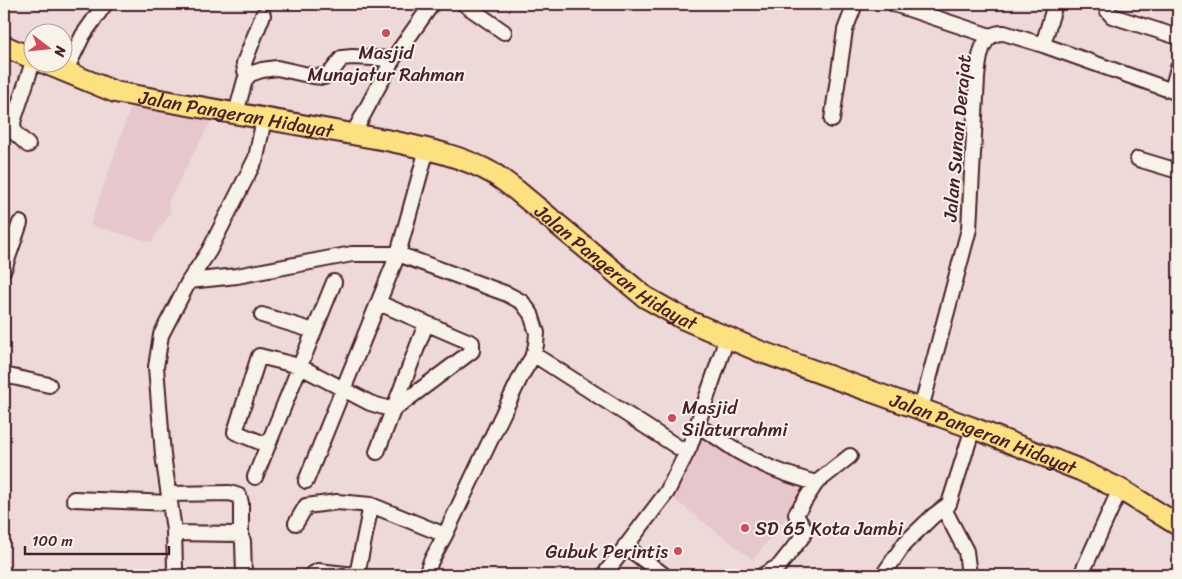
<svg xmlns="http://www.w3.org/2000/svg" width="1182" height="579" viewBox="0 0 1182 579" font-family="Sriracha,sans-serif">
<rect width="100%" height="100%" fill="#eddad8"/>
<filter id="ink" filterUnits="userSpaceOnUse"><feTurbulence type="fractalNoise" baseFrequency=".02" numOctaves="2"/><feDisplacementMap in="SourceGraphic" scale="10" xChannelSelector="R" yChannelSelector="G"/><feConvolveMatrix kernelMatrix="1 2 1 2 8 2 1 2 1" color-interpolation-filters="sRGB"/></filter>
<g filter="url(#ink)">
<path fill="#e6c8cc" d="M 131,106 L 212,119 L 168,202 L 171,212 L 151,242 L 90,225 Z
M 704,433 L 811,486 L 753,560 L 670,496 Z"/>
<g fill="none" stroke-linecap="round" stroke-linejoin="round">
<defs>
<path id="minor" d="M 464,4 L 504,32
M 894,4 L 990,36
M 1108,4 L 1107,10 L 1112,16 L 1178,37
M 1043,45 L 1055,4
M 65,72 L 83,35 L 105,4
M 250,74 L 245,71 L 244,63 L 263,15
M 1172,90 L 1178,68
M 236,113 L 245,80 L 250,74 L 262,70 L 277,68 L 313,76 L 324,77 L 332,71 L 342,58 L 352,57 L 393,59
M 832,120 L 845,30 L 855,4
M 353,134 L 393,59 L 432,4
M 28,145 L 14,132 L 13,122 L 33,62
M 1138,159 L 1178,171
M 4,269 L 20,223
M 189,281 L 237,276 L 352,254 L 398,254 L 507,294 L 522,302 L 531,314 L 537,333 L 536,345 L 533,356 L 521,376 L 445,535 L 431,561 L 426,575
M 379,303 L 472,343 L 472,351 L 393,410
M 262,315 L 314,331
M 533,354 L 687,453
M 4,375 L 49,385
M 921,409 L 969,229 L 977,78 C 979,60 980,32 1004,33 L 1043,45 L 1178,93
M 696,426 C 712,432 724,443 739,452 C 765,467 788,475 816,483
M 267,445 L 235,432 L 259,356 L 299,366 L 370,403 L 393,410
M 377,452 L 426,324
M 255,477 L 334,282
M 306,481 L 398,254 L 427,149
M 169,494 L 230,493 L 239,496 L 241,503 L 241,537
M 74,499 L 170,503
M 944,509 L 966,551 L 969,575
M 296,523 L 306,506 L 337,502 L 371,505 L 445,535
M 174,533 L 236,534 L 241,537 L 243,541 L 244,575
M 625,546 L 664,575
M 172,575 L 175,568 L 174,530 L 163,455 L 156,367 L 161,335 L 189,281 L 209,251 L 256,158 L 264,119
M 311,575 L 318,571 L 355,575
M 357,575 L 371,505
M 604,575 L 667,492 L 690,446 L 727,338
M 763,575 L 779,566 L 803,536 C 808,526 798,523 796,514 L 816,483 L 850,456
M 883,575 L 905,543 L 933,516 L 949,504 L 973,428
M 1081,575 L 1120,489"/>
<g id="highway">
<path d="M 4,46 L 32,58"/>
<path id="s1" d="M 42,62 L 115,92 L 386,140 C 423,148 461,155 494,174 C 502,179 509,185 516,190 L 645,297 L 684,319 L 759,351 L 973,428 L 1080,470 L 1120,489 L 1178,525"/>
</g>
</defs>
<use href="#minor" stroke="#4a1f2b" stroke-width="18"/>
<use href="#highway" stroke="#4a1f2b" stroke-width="24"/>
<use href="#minor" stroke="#f7f3e8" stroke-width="14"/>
<use href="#highway" stroke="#fde080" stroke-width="20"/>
</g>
</g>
<g fill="#d1495b" stroke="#f7f3e8" stroke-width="2">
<circle cx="386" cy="33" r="5"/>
<circle cx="672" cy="418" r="5"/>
<circle cx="745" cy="528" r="5"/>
<circle cx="678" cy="551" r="5"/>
</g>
<g text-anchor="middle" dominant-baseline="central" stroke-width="4" stroke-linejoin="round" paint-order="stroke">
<g font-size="19" fill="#4a1f2b" stroke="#f7f3e8" text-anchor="start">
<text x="386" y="52" text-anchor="middle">Masjid<tspan x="386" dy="22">Munajatur Rahman</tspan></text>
<text x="682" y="407">Masjid<tspan x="682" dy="22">Silaturrahmi</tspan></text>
<text x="755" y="528">SD 65 Kota Jambi</text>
<text x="668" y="551" text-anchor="end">Gubuk Perintis</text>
</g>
<g font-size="19" fill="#4a1f2b" stroke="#f7f3e8">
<text stroke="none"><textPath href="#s1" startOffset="202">Jalan Pangeran Hidayat</textPath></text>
<text transform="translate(957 138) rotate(-85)">Jalan Sunan Derajat</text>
<text stroke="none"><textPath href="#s1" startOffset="622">Jalan Pangeran Hidayat</textPath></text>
<text stroke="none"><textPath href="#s1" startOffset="1028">Jalan Pangeran Hidayat</textPath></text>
</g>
</g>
<rect width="1182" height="579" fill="none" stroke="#f7f3e8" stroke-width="20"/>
<rect x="10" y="10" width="1162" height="559" fill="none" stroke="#4a1f2b" stroke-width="2" filter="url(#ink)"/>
<g transform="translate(48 48) rotate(106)"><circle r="24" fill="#f7f3e8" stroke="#b29e9c"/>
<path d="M0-4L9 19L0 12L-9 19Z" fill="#d1495b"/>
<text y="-8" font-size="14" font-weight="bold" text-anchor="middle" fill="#4a1f2b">N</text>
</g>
<path d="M25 546v8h144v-8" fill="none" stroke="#4a1f2b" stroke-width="2.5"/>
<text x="32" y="546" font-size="15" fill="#4a1f2b" stroke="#f7f3e8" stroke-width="4" paint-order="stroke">100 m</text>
</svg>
